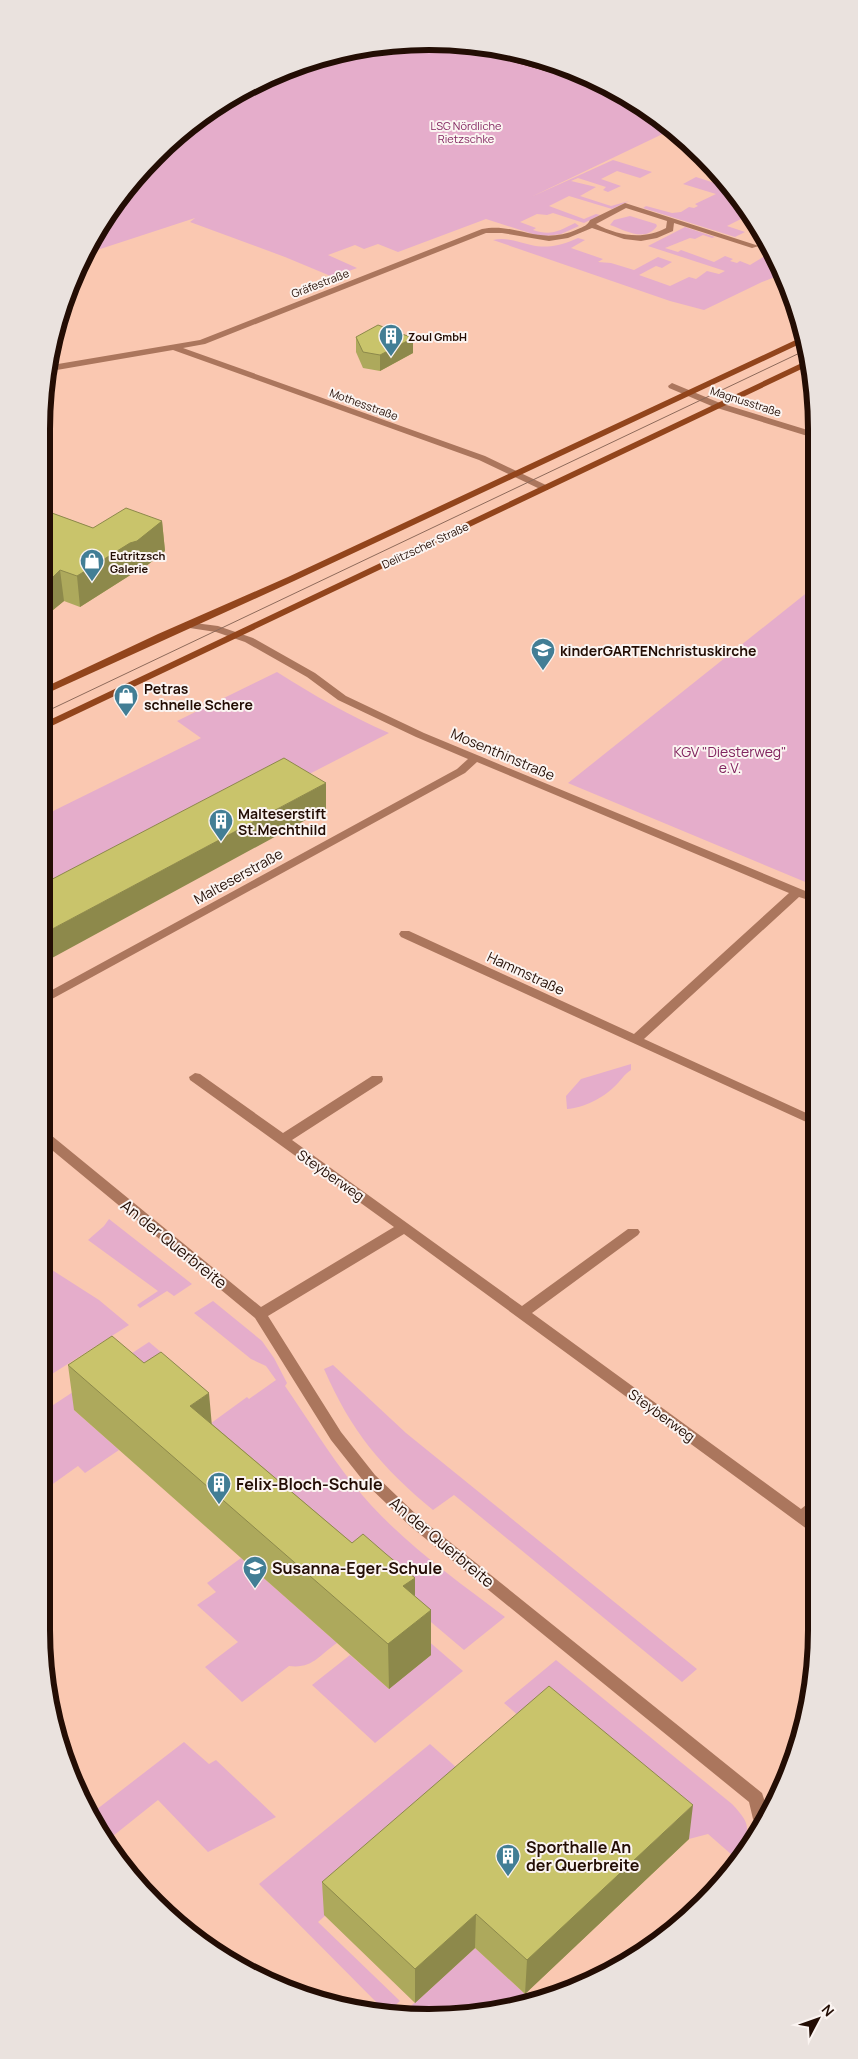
<svg xmlns="http://www.w3.org/2000/svg" width="858" height="2059" viewBox="0 0 858 2059" font-family="Manrope,sans-serif">
<rect width="100%" height="100%" fill="#fac8b1"/>
<path fill="#e5adcb" d="M 403,42 L 479,45 L 553,62 L 644,106 L 671,130 L 531,197 L 613,160 L 652,172 L 640,178 L 617,171 L 601,179 L 621,186 L 608,192 L 603,190 L 606,187 L 578,178 L 571,181 L 596,187 L 580,196 L 611,206 L 629,201 L 612,209 L 569,196 L 549,206 L 584,219 L 596,214 L 600,215 L 584,223 L 553,213 L 547,215 L 537,214 L 520,222 L 536,228 L 533,230 C 551,236 559,231 575,223 L 579,226 L 561,234 L 546,236 L 536,235 L 486,219 L 398,252 L 378,244 L 364,249 L 355,245 L 328,255 L 357,268 L 333,277 L 285,257 L 190,222 L 195,218 L 85,254 C 127,160 230,82 328,55 C 352,48 379,46 403,42 Z
M 696,177 L 730,188 L 750,220 L 741,219 L 727,226 L 745,232 L 735,237 L 643,208 L 646,206 L 672,213 L 681,212 L 689,207 L 694,208 L 698,206 L 695,204 L 716,194 L 683,184 Z
M 630,216 L 656,224 L 657,226 C 645,243 625,230 610,225 L 614,220 Z
M 685,227 L 715,237 L 712,238 L 703,235 L 695,239 L 690,238 L 665,248 L 678,252 L 681,250 L 714,262 L 725,256 L 733,259 L 730,261 L 737,263 L 740,261 L 750,265 L 770,253 L 783,274 L 762,282 L 704,310 L 670,301 L 493,240 C 507,237 518,242 531,245 C 547,249 563,245 578,238 L 585,240 L 571,248 L 603,259 L 598,262 L 611,263 L 634,270 L 658,257 L 672,262 L 662,268 L 656,266 L 639,275 L 670,286 L 689,277 L 696,279 L 707,271 L 719,274 L 725,271 L 648,246 Z
M 814,587 L 815,886 L 568,783 Z
M 277,672 C 313,695 350,716 389,733 L 41,912 L 41,817 L 201,738 L 177,721 Z
M 631,1064 L 631,1070 C 623,1075 621,1081 614,1087 C 603,1098 583,1108 567,1109 L 566,1096 L 581,1079 Z
M 109,1219 L 192,1284 L 174,1296 L 167,1291 L 140,1308 L 137,1305 L 158,1291 L 88,1240 L 104,1226 Z
M 49,1268 L 99,1300 L 129,1325 L 41,1381 L 41,1273 Z
M 213,1301 L 262,1341 L 274,1358 L 287,1383 L 285,1386 C 308,1419 328,1453 353,1484 C 395,1537 451,1576 505,1617 L 464,1650 L 203,1429 L 247,1397 L 249,1399 L 276,1380 L 266,1366 L 251,1359 L 194,1313 Z
M 149,1342 L 206,1390 L 179,1408 L 74,1410 L 119,1450 L 85,1473 L 78,1466 L 50,1486 L 41,1477 L 41,1413 Z
M 333,1365 L 406,1433 L 697,1669 L 682,1682 L 454,1495 L 433,1510 C 381,1467 351,1431 324,1369 Z
M 241,1558 L 337,1643 C 319,1655 313,1669 289,1666 L 242,1702 L 205,1667 L 238,1642 L 197,1605 L 216,1592 L 207,1583 Z
M 411,1626 L 463,1671 L 375,1743 L 312,1685 L 350,1655 L 389,1689 Z
M 556,1660 L 732,1804 C 753,1826 751,1832 732,1855 L 708,1834 L 689,1839 L 548,1721 L 536,1731 L 504,1703 Z
M 184,1742 L 209,1764 L 216,1760 L 276,1817 L 208,1852 L 158,1800 L 113,1836 L 92,1813 Z
M 430,1744 L 475,1784 L 318,1922 L 400,2001 L 387,2013 L 259,1884 Z
M 475,1948 L 525,1994 L 509,2009 L 402,2014 Z"/>
<g fill="none" stroke-linecap="round" stroke-linejoin="round">
<path stroke="#2698be" stroke-width="5.5" d="M 384,45 L 416,47"/>
<path fill="#ab765d" fill-rule="evenodd" d="M 625,203 L 759,246 L 752,248 L 674,223 L 673,231 L 657,238 L 641,241 L 624,239 L 592,228 L 568,238 L 549,241 L 502,233 L 486,233 L 205,344 L 183,348 L 485,456 L 548,486 L 548,490 L 542,490 L 479,460 L 173,350 L 51,371 L 52,365 L 200,340 L 482,229 C 517,222 538,247 578,229 C 583,227 588,225 590,220 ZM 626,208 L 667,221 L 666,228 C 644,240 618,236 596,224 Z
M 672,383 L 720,403 L 814,432 L 814,438 L 714,407 L 669,388 L 668,386 Z
M 187,622 L 218,626 L 253,638 L 315,673 L 346,696 L 424,733 L 815,895 L 815,902 L 799,897 L 644,1039 L 815,1117 L 815,1126 L 401,937 L 399,934 L 401,931 L 409,931 L 634,1034 L 789,893 L 477,762 L 465,773 L 41,1005 L 41,996 L 457,769 L 468,759 L 416,737 L 338,700 L 307,677 L 245,642 L 216,632 L 183,627 L 182,625 Z
M 195,1073 L 200,1074 L 283,1133 L 372,1076 L 382,1076 L 383,1079 L 382,1082 L 292,1140 L 522,1306 L 628,1229 L 638,1229 L 640,1232 L 638,1235 L 532,1313 L 801,1509 L 811,1501 L 816,1499 L 816,1514 L 812,1517 L 816,1520 L 816,1534 L 811,1532 L 404,1234 L 268,1316 L 341,1432 L 375,1475 L 420,1518 L 762,1793 L 767,1808 L 758,1825 L 753,1819 L 749,1802 L 410,1526 L 365,1483 L 331,1440 L 255,1318 L 41,1141 L 41,1130 L 46,1131 L 261,1307 L 394,1227 L 190,1080 L 189,1077 Z"/>
<path fill="#92451c" fill-rule="evenodd" d="M 802,337 L 804,342 L 294,581 L 41,696 L 41,689 L 158,634 L 288,577 Z
M 808,360 L 810,365 L 41,731 L 41,724 Z"/>
<path fill="#683216" fill-rule="evenodd" d="M 449,44 L 459,44 L 596,83 L 609,89 Z"/>
<path stroke="#8e6a5a" stroke-width="1" d="M 41,714 L 806,350"/>
</g>
<path fill="#ada95c" d="M 356,337 L 413,338 L 413,353 L 380,371 L 363,368 L 356,352 Z
M 41,509 L 93,528 L 162,521 L 165,551 L 140,571 L 132,574 L 80,607 L 64,601 L 53,610 L 41,605 Z
M 68,1365 L 212,1424 L 352,1543 L 415,1578 L 415,1597 L 431,1610 L 431,1655 L 389,1689 L 74,1410 Z
M 689,1839 L 525,1994 L 475,1948 L 415,2003 L 324,1915 L 322,1882 Z"/>
<path fill="#8d894b" d="M 413,338 L 413,353 L 380,371 L 380,355 Z
M 162,521 L 165,551 L 140,571 L 132,574 L 80,607 L 77,576 Z
M 60,570 L 64,601 L 53,610 L 50,580 Z
M 326,783 L 326,809 L 41,964 L 41,935 Z
M 209,1393 L 213,1438 L 190,1406 Z
M 415,1578 L 415,1623 L 431,1610 L 431,1655 L 389,1689 L 388,1644 L 403,1586 Z
M 693,1805 L 689,1839 L 525,1994 L 527,1960 Z
M 476,1914 L 475,1948 L 415,2003 L 415,1969 Z"/>
<path fill="#c9c46b" stroke="#8d894b" d="M 378,325 L 413,338 L 380,355 L 363,352 L 356,337 Z
M 126,508 L 162,521 L 137,541 L 130,543 L 77,576 L 60,570 L 50,580 L 41,576 L 41,509 L 93,528 Z
M 284,758 L 326,783 L 41,935 L 41,885 Z
M 112,1336 L 144,1363 L 161,1352 L 209,1393 L 190,1406 L 352,1543 L 363,1534 L 386,1554 L 415,1578 L 403,1586 L 431,1610 L 388,1644 L 68,1365 Z
M 549,1686 L 693,1805 L 527,1960 L 476,1914 L 415,1969 L 322,1882 Z"/>
<defs>
<symbol id="building-pin" viewBox="-11 -11 22 30"><path d="M0 17L-7.5 6A9.5 9.5 0 1 1 7.5 6Z" fill="#427e95" stroke="#fbf4f1"/><path d="M-4-6H4V6H1V3H-1V6H-4ZM-2.5-4.3h1.7v1.8h-1.7ZM.8-4.3h1.7v1.8H.8ZM-2.5-1h1.7V.8h-1.7ZM.8-1h1.7V.8H.8Z" fill="#fff"/></symbol>
<symbol id="shop-pin" viewBox="-11 -11 22 30"><path d="M0 17L-7.5 6A9.5 9.5 0 1 1 7.5 6Z" fill="#427e95" stroke="#fbf4f1"/><path d="M-5-2.5h2.3a2.7 3.5 0 0 1 5.4 0H5L5.5 6h-11ZM-1.5-2.5h3a1.5 2.3 0 0 0-3 0Z" fill="#fff"/></symbol>
<symbol id="school-pin" viewBox="-11 -11 22 30"><path d="M0 17L-7.5 6A9.5 9.5 0 1 1 7.5 6Z" fill="#427e95" stroke="#fbf4f1"/><path d="M0-5L7-2L0 1L-7-2ZM-4 1L0 2.5L4 1V4Q0 6-4 4Z" fill="#fff"/></symbol>
</defs>
<g fill-rule="evenodd">
<use href="#building-pin" x="377" y="322" width="28" height="38"/>
<use href="#shop-pin" x="78" y="547" width="28" height="38"/>
<use href="#school-pin" x="529" y="636" width="28" height="38"/>
<use href="#shop-pin" x="112" y="682" width="28" height="38"/>
<use href="#building-pin" x="207" y="807" width="28" height="38"/>
<use href="#building-pin" x="205" y="1470" width="28" height="38"/>
<use href="#school-pin" x="241" y="1554" width="28" height="38"/>
<use href="#building-pin" x="494" y="1842" width="28" height="38"/>
</g>
<g text-anchor="middle" dominant-baseline="central" stroke-width="4" stroke-linejoin="round" paint-order="stroke">
<g font-size="11" fill="#81245f" stroke="#fbf4f1">
<text x="466" y="125">LSG Nördliche<tspan x="466" dy="13">Rietzschke</tspan></text>
</g>
<g font-size="11" fill="#230d04" stroke="#fbf4f1">
<text transform="translate(320 283) rotate(-21)">Gräfestraße</text>
<text transform="translate(746 401) rotate(18)">Magnusstraße</text>
<text transform="translate(364 404) rotate(20)">Mothesstraße</text>
<text transform="translate(425 545) rotate(-25)">Delitzscher Straße</text>
</g>
<g font-size="11" font-weight="bold" fill="#230d04" stroke="#fbf4f1" text-anchor="start">
<text x="408" y="336">Zoul GmbH</text>
<text x="110" y="555">Eutritzsch<tspan x="110" dy="13">Galerie</tspan></text>
</g>
<g font-size="14" font-weight="bold" fill="#230d04" stroke="#fbf4f1" text-anchor="start">
<text x="560" y="650">kinderGARTENchristuskirche</text>
<text x="144" y="688">Petras<tspan x="144" dy="16">schnelle Schere</tspan></text>
<text x="238" y="813">Malteserstift<tspan x="238" dy="16">St.Mechthild</tspan></text>
</g>
<g font-size="14" fill="#81245f" stroke="#fbf4f1">
<text x="730" y="751">KGV "Diesterweg"<tspan x="730" dy="16">e.V.</tspan></text>
</g>
<g font-size="14" fill="#230d04" stroke="#fbf4f1">
<text transform="translate(503 754) rotate(23)">Mosenthinstraße</text>
<text transform="translate(238 876) rotate(-29)">Malteserstraße</text>
<text transform="translate(526 973) rotate(25)">Hammstraße</text>
<text transform="translate(331 1175) rotate(35)">Steyberweg</text>
<text transform="translate(662 1415) rotate(36)">Steyberweg</text>
</g>
<g font-size="16" fill="#230d04" stroke="#fbf4f1">
<text transform="translate(174 1244) rotate(39)">An der Querbreite</text>
<text transform="translate(442 1542) rotate(40)">An der Querbreite</text>
</g>
<g font-size="16" font-weight="bold" fill="#230d04" stroke="#fbf4f1" text-anchor="start">
<text x="236" y="1484">Felix-Bloch-Schule</text>
<text x="272" y="1568">Susanna-Eger-Schule</text>
<text x="526" y="1847">Sporthalle An<tspan x="526" dy="18">der Querbreite</tspan></text>
</g>
</g>
<path d="M0 0H858V2059H0ZM429 50H429A379 379 0 0 1 808 429V1630A379 379 0 0 1 429 2009H429A379 379 0 0 1 50 1630V429A379 379 0 0 1 429 50Z" fill="#eae2de" fill-rule="evenodd"/>
<path fill="none" stroke="#230d04" stroke-width="6" d="M429 50H429A379 379 0 0 1 808 429V1630A379 379 0 0 1 429 2009H429A379 379 0 0 1 50 1630V429A379 379 0 0 1 429 50Z"/>
<g transform="translate(818 2019) rotate(49)" stroke="#fbf4f1" stroke-width="4" paint-order="stroke">
<path d="M0-4L9 19L0 12L-9 19Z" fill="#230d04"/>
<text y="-8" font-size="14" font-weight="bold" text-anchor="middle" fill="#230d04">N</text>
</g>
</svg>
